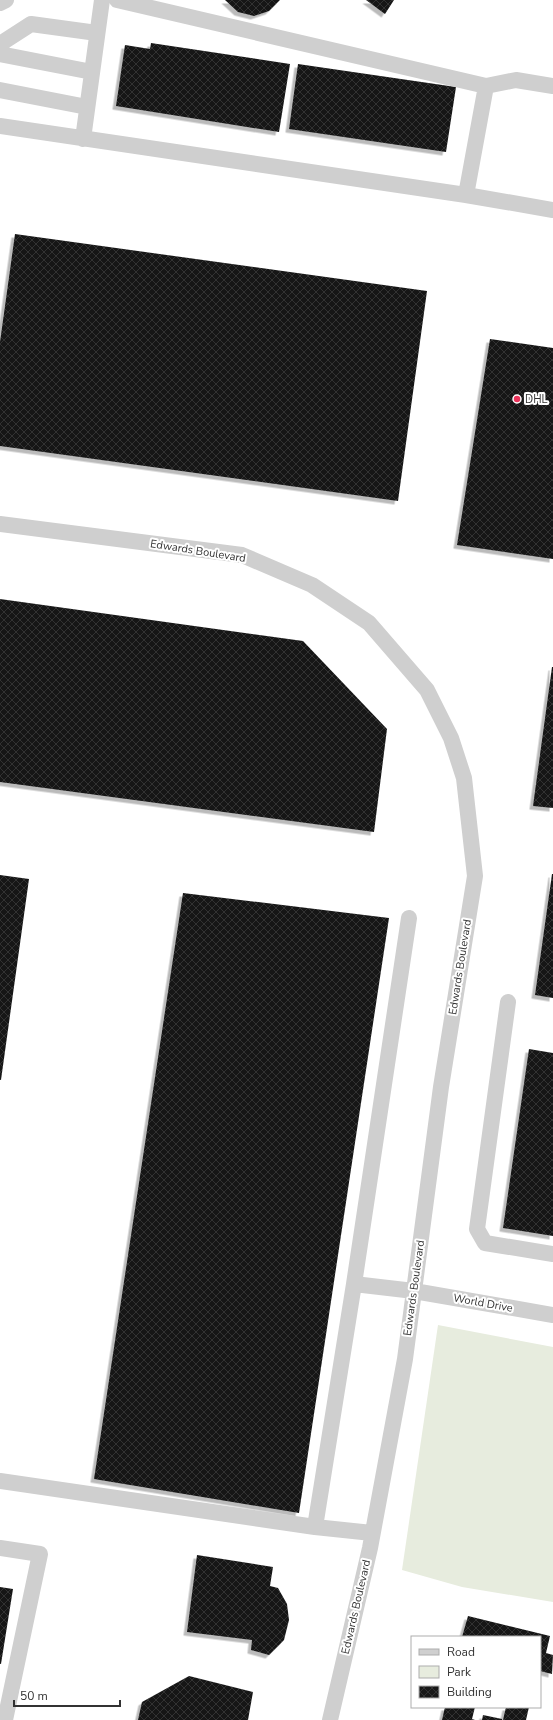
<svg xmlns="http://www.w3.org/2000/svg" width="553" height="1720" viewBox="0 0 553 1720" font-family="'Nunito Sans',sans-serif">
<defs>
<pattern id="building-cross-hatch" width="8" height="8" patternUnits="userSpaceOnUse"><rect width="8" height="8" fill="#191919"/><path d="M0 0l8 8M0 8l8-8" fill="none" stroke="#323232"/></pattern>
<filter id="shadow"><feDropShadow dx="-3.5" dy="3.5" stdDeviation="0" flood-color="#0004"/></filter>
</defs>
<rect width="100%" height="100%" fill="#fff"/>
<path fill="#e7ecde" d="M 438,1325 L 553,1347 L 553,1602 L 462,1587 L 402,1570 Z"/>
<path fill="url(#building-cross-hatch)" filter="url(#shadow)" d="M 225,0 L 280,0 L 269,11 L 254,16 L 238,12 Z
M 366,0 L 394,0 L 385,14 Z
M 151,43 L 290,64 L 279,132 L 116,106 L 125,45 L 150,49 Z
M 298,64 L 456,87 L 446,152 L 289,129 Z
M 15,234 L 427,291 L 398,501 L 0,446 L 0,342 Z
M 490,339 L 553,348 L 553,559 L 457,545 Z
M 0,599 L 303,641 L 387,729 L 374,832 L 0,782 Z
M 552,667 L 553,667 L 553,808 L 533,806 Z
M 552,874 L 553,874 L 553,998 L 535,995 Z
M 0,875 L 29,879 L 1,1080 L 0,1080 Z
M 183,893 L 389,918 L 299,1513 L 94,1479 Z
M 529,1049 L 553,1053 L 553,1236 L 503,1228 Z
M 197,1555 L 273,1567 L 270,1586 L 278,1588 L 287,1604 L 289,1620 L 284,1640 L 269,1655 L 251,1650 L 252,1640 L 187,1632 Z
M 0,1587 L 13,1589 L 1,1664 L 0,1664 Z
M 468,1616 L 550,1636 L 546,1653 L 553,1655 L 552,1674 L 540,1671 L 540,1637 L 462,1637 Z
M 189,1676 L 253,1692 L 248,1720 L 138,1720 L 142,1702 Z
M 445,1707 L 475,1707 L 472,1719 L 475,1720 L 442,1720 Z
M 506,1707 L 529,1707 L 526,1720 L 503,1720 Z
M 483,1715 L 502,1719 L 502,1720 L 482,1720 Z"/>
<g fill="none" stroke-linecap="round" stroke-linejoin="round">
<path stroke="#cfcfcf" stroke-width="16" d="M 0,3 L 6,0
M 0,44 L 31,24 L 97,33
M 0,54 L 92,72
M 486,86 L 516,80 L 553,86
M 0,90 L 87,107
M 0,126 L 466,195 L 486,86 L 117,0
M 83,139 L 102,0
M 466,195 L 553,210
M 0,524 L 242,555 L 312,585 L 369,623 L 427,690 L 451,738 L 464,778 L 475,876 L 441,1087 L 405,1359 L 370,1548 L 330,1720
M 508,1002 L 477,1229 L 485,1243 L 553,1254
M 354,1284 L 414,1291 L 553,1315
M 0,1481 L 315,1527 L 372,1533
M 315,1527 L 354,1284 L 409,918
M 0,1548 L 40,1554 L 5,1720"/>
</g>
<circle fill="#eb325a" stroke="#fff" stroke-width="1.5" cx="517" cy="399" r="4"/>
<g text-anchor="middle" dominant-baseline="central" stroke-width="4" stroke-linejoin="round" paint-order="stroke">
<g font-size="11" fill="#323232" stroke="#fff" text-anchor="start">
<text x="525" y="399">DHL</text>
</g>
<g font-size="11" fill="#323232" stroke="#fff">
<text transform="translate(198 551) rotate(9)">Edwards Boulevard</text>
<text transform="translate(460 967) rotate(-81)">Edwards Boulevard</text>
<text transform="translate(414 1288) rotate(-82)">Edwards Boulevard</text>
<text transform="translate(483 1303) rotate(10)">World Drive</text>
<text transform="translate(356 1607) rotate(-77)">Edwards Boulevard</text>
</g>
</g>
<rect x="411" y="1636" width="130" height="72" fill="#ffffff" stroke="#adadad"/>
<rect x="419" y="1649" width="20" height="6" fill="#cfcfcf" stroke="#adadad"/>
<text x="447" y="1656" font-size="12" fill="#323232">Road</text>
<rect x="419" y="1666" width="20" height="12" fill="#e7ecde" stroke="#adadad"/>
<text x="447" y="1676" font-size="12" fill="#323232">Park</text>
<rect x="419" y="1686" width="20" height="12" fill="url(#building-cross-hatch)" stroke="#adadad"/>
<text x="447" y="1696" font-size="12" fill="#323232">Building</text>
<path d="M14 1700v6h106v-6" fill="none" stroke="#323232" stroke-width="2"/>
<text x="20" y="1700" font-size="12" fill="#323232" stroke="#ffffff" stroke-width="3" paint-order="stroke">50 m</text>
</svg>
